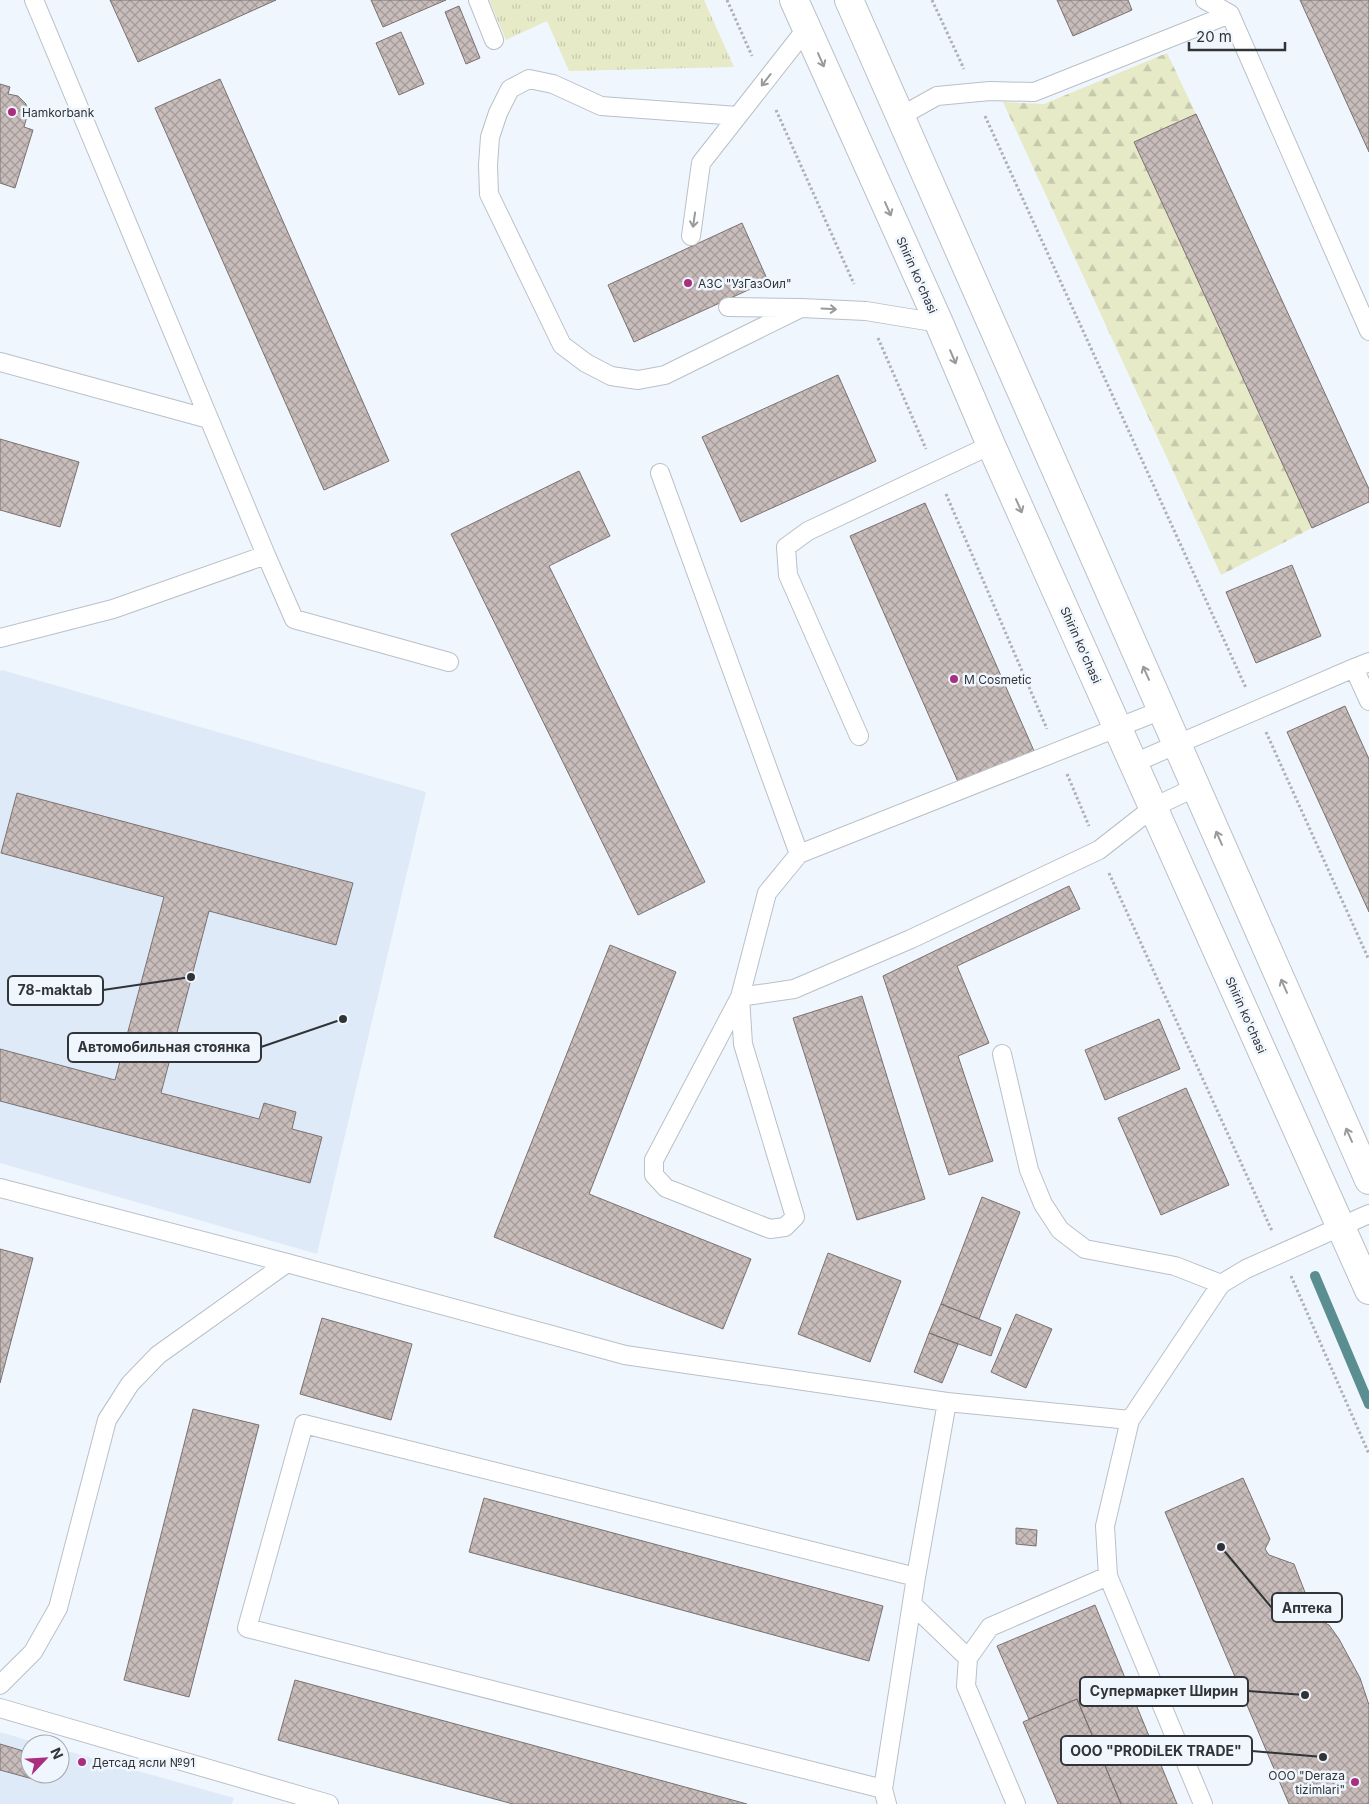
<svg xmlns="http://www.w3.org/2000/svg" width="1369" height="1804" viewBox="0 0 1369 1804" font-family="Inter,sans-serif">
<defs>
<pattern id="grass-tufts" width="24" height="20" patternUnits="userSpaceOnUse" patternTransform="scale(1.25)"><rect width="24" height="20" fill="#e7eac7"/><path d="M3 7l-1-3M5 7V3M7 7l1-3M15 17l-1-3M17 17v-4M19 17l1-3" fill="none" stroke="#c7c9ac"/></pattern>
<pattern id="forest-firs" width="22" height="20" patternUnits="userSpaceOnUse" patternTransform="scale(1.25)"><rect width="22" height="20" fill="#e7eac7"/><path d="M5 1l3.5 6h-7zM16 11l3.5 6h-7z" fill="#c7c9ac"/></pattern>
<pattern id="building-cross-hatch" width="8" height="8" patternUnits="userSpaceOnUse" patternTransform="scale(1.25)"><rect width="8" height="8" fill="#c8bdbb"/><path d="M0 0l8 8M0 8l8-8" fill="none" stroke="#a39a99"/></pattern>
</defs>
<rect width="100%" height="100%" fill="#f0f6fe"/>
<path fill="#dfeaf8" d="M 2,670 L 426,792 L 317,1254 L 0,1163 L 0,671 Z
M 0,1732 L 41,1744 L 30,1744 L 30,1774 L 60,1774 L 60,1749 L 234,1798 L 232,1804 L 0,1804 Z"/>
<path fill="url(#grass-tufts)" d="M 489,0 L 704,0 L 734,67 L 569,71 L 547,21 L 506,40 Z"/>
<path fill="url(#forest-firs)" d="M 1167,53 L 1196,114 L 1134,142 L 1312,528 L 1221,575 L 1003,102 L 1044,104 Z"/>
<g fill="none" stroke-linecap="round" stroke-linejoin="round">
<path stroke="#5a8e90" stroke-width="10" d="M 1315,1276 L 1369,1404"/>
</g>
<path fill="url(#building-cross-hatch)" stroke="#7b7270" d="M 110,0 L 276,0 L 138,62 Z
M 371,0 L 446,0 L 383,27 Z
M 1057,0 L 1128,0 L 1132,10 L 1073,36 Z
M 1300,0 L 1369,0 L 1369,152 Z
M 459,6 L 480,58 L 466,64 L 445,12 Z
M 401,32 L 424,84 L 399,95 L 376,43 Z
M 220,79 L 389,461 L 324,490 L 155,108 Z
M 0,84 L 10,87 L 8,94 L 18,96 L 26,104 L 27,116 L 24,127 L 33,130 L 15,188 L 0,183 Z
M 1196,114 L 1369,489 L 1369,502 L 1312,528 L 1134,142 Z
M 742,223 L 768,281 L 634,342 L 608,285 Z
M 838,375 L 876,461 L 741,522 L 702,437 Z
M 0,439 L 79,462 L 60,527 L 0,510 Z
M 579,471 L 610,536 L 549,566 L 705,882 L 638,915 L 451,534 Z
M 925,503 L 1034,751 L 959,784 L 850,536 Z
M 1292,565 L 1321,636 L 1256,663 L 1226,592 Z
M 1345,706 L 1369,759 L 1369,912 L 1287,732 Z
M 17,793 L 353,883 L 336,945 L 209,911 L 161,1093 L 259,1119 L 264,1103 L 296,1112 L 292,1129 L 322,1137 L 310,1183 L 0,1101 L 0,1049 L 115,1080 L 164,897 L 1,853 Z
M 1069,886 L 1080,909 L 957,966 L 989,1043 L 958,1056 L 993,1161 L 949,1175 L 883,976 Z
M 610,945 L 676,972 L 589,1194 L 751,1259 L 723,1329 L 494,1237 Z
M 862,996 L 925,1199 L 857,1220 L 793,1018 Z
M 1159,1019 L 1180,1069 L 1105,1100 L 1085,1050 Z
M 1186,1088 L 1229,1185 L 1161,1215 L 1118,1118 Z
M 982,1197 L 1020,1212 L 979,1319 L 941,1304 Z
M 0,1249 L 33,1258 L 0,1383 Z
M 828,1253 L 901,1281 L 870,1362 L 798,1334 Z
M 941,1304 L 1001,1328 L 991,1356 L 929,1333 Z
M 1016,1314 L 1052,1329 L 1026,1388 L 991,1372 Z
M 322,1318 L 412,1344 L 391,1420 L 300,1394 Z
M 929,1333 L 958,1344 L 942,1383 L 914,1372 Z
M 193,1409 L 259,1425 L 189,1697 L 124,1680 Z
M 1243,1478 L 1270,1539 L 1265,1549 L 1269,1555 L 1294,1564 L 1315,1618 L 1329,1625 L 1339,1639 L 1360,1678 L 1369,1705 L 1369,1804 L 1289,1804 L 1165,1512 Z
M 484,1498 L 883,1606 L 869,1661 L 469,1552 Z
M 1016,1528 L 1037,1530 L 1036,1546 L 1016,1544 Z
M 1095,1605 L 1177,1804 L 1121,1804 L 1077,1699 L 1029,1719 L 997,1646 Z
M 295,1680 L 747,1804 L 513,1804 L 278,1740 Z
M 1077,1699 L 1121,1804 L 1058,1804 L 1023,1722 Z
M 0,1744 L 30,1753 L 30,1774 L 42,1774 L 40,1781 L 0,1770 Z"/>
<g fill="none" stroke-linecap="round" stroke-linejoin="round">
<defs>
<path id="service" d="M 478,0 L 494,40
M 1205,0 L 1230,14 L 1369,331
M 738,116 L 601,106 L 553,84 L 529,79 L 510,89 L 498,113 L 490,137 L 488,165 L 489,194 L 562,345 L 586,363 L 611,376 L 638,380 L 665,375 L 801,308
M 901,116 L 937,96 L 990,91 L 1034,92 L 1230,14
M 691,236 L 701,163 L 807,28
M 728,307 L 801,308 L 866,311 L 939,323
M 0,362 L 209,419
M 660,473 L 799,854
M 266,555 L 294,619 L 449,662
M 0,638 L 113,609 L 266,555 L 34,0
M 1354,668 L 1369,662
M 1162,710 L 799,854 L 767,893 L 740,997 L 743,1044 L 795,1217 L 785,1227 L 770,1229 L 666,1188 L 654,1175 L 654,1160 L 740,997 L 794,989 L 911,939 L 1099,850 L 1154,807 L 1196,787
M 859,736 L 788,575 L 786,547 L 808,531 L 991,445
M 1134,763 L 1354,668 L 1369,701
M 1002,1054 L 1029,1170 L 1043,1204 L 1060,1230 L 1085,1249 L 1175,1266 L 1221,1284
M 0,1188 L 287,1263 L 625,1355 L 947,1402 L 1130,1420 L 1221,1284 L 1246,1269 L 1369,1214
M 1130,1420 L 1105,1526 L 1108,1576 L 1203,1804
M 912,1604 L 968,1658
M 0,1685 L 33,1652 L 58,1608 L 107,1420 L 130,1384 L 158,1355 L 287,1263
M 0,1708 L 329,1804
M 883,1789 L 247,1628 L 304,1424 L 916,1577
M 887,1804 L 883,1789 L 916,1577 L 947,1402
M 1016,1804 L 966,1686 L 968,1658 L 990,1627 L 1108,1576"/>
<path id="secondary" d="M 794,0 L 939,323 L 991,445 L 1369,1290
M 849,0 L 1369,1180"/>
</defs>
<use href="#service" stroke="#bac0c7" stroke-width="20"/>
<use href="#secondary" stroke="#bac0c7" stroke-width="30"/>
<path stroke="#adb2b8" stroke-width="3" stroke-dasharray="2.5 2.5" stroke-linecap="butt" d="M 727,0 L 752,56
M 932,0 L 964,69
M 776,110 L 854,284
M 985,116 L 1246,688
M 878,338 L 926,449
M 946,494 L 1047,729
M 1266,732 L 1369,960
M 1067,774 L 1089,826
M 1109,873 L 1272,1231
M 1291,1276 L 1369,1454"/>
<use href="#service" stroke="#fff" stroke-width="18"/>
<use href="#secondary" stroke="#fff" stroke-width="28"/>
</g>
<defs><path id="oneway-shaft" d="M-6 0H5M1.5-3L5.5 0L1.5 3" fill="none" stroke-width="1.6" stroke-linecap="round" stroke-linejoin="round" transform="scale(1.25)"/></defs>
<g stroke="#989a9b">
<use href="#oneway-shaft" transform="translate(821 60) rotate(66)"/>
<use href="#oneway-shaft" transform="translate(766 80) rotate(128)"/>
<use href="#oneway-shaft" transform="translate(888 209) rotate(66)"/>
<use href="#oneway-shaft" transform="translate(694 220) rotate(98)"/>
<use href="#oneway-shaft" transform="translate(829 309) rotate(3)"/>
<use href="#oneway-shaft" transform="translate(953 357) rotate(67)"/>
<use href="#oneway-shaft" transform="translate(1019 506) rotate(66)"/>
<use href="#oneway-shaft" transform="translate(1146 673) rotate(-114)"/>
<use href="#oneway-shaft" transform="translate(1219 838) rotate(-114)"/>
<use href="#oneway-shaft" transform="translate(1284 986) rotate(-114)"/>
<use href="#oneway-shaft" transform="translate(1349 1135) rotate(-114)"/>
</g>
<g fill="#aa2e7f" stroke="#f0f6fe" stroke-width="2">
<circle cx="12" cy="112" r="5"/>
<circle cx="688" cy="283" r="5"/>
<circle cx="954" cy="679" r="5"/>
<circle cx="82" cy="1762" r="5"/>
<circle cx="1355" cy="1782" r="5"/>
</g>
<g text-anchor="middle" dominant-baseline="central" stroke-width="5" stroke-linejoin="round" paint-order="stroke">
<g font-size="12" fill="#313437" stroke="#f0f6fe" text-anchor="start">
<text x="22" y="112">Hamkorbank</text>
<text x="698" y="283">АЗС "УзГазОил"</text>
<text x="964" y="679">M Cosmetic</text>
<text x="92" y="1762">Детсад ясли №91</text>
<text x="1345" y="1775" text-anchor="end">OOO "Deraza<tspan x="1345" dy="14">tizimlari"</tspan></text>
</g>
<g font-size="12" fill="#313437" stroke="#f0f6fe">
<text transform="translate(917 275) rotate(66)">Shirin ko'chasi</text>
<text transform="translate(1081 645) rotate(66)">Shirin ko'chasi</text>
<text transform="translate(1246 1015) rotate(66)">Shirin ko'chasi</text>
</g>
</g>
<path fill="none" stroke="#313437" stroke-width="2" d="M191 977L103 990M343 1019L261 1047M1221 1547L1272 1608M1305 1695L1248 1691M1323 1757L1252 1751"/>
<g fill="#313437" stroke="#f0f6fe" stroke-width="2">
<circle cx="191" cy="977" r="5"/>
<circle cx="343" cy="1019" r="5"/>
<circle cx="1221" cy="1547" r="5"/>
<circle cx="1305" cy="1695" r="5"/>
<circle cx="1323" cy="1757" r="5"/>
</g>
<g fill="#f0f6fe" stroke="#313437" stroke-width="2">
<rect x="8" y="976" width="95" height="29" rx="5"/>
<rect x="68" y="1033" width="193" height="29" rx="5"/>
<rect x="1272" y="1593" width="70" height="29" rx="5"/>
<rect x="1080" y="1677" width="168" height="29" rx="5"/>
<rect x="1061" y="1736" width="191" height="29" rx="5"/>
</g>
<g font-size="14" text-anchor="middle" font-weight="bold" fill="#313437">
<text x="55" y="995">78-maktab</text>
<text x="164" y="1052">Автомобильная стоянка</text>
<text x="1307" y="1613">Аптека</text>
<text x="1164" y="1696">Супермаркет Ширин</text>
<text x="1156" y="1756">ООО "PRODiLEK TRADE"</text>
</g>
<g transform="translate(45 1759) rotate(65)"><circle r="24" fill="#f0f6fe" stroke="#a4a8ae"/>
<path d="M0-4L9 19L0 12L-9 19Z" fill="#aa2e7f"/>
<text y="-8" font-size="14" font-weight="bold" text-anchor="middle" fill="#313437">N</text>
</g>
<path d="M1189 42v8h96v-8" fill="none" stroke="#313437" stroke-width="2.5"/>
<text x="1196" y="42" font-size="15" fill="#313437" stroke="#f0f6fe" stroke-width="4" paint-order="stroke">20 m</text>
</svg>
